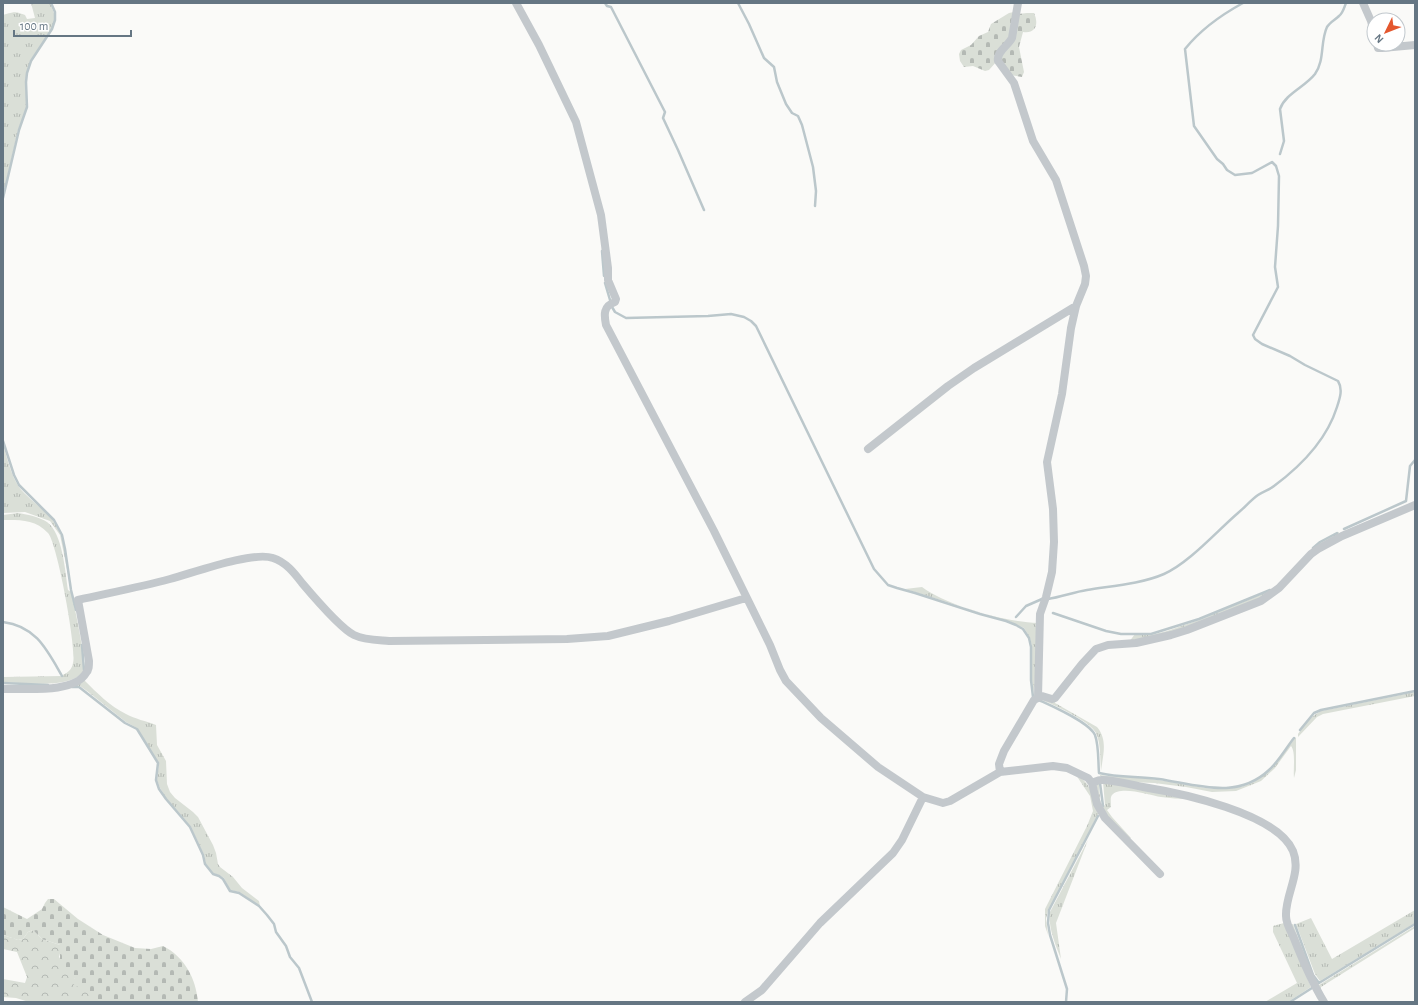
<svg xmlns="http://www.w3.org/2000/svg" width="1418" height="1005" viewBox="0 0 1418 1005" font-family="'Alegreya Sans',sans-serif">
<defs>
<pattern id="grass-tufts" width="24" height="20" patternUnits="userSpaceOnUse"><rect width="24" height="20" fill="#dadfd7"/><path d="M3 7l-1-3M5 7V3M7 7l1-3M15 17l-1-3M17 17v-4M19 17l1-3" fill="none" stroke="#b4b9b4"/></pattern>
<pattern id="forest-crowns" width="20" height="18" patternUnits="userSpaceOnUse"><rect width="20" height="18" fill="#dadfd7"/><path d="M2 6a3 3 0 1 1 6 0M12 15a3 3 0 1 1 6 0" fill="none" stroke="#b4b9b4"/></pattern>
<pattern id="cemetery-stones" width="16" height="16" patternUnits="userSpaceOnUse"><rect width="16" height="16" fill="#dadfd7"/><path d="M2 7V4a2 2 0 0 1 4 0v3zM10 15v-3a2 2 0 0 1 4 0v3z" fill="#b4b9b4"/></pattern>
</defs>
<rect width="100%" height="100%" fill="#fafaf8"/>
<path fill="url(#grass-tufts)" d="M 31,3 L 50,3 L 54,13 L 54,20 L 52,29 L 30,61 L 27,73 L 25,82 L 27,107 L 18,130 L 3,196 L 3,15 C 15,12 13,11 25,15 L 27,19 L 35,18 Z
M 3,444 C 7,458 11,475 19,487 C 29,500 45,509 54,522 C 66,540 67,563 70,584 L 60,535 L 50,521 L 25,512 L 3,513 Z
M 18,513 C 26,514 40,517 47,522 C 63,534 65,571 68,590 L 71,592 C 74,604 87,662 83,671 C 74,689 21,683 3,682 L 3,677 L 61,676 C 67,673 72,670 73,663 C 77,650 57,542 48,533 C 35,519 20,520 3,520 L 3,515 Z
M 1339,532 L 1339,534 L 1318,549 L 1273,593 L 1186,629 L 1129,642 L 1135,634 L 1151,635 L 1167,631 L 1199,620 L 1270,591 L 1275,588 L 1320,542 Z
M 922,587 C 948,606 1005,622 1038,623 L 1034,696 L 1032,680 L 1032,646 L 1030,638 L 1024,628 L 1011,622 L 905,589 Z
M 84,680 C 97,693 110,706 126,714 C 135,719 146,721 156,725 L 157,745 L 166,761 L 167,784 L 170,792 L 175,798 L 193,812 L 198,817 L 213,845 L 216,853 L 218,864 L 220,867 L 233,877 L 242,888 L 259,901 L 260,906 L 239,892 L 230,890 L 224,878 L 219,875 L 213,873 L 206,864 L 204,855 L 191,827 L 166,798 L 160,788 L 157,780 L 159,763 L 137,728 L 126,722 L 87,691 L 80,686 L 75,686 Z
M 1415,692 L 1415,696 L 1323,714 L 1317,717 L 1298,737 L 1298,734 C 1304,725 1311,716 1321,711 Z
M 1040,699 L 1056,700 L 1055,703 L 1097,727 C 1108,740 1103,755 1101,771 C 1100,759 1101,744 1096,733 C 1090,721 1052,704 1040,699 Z
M 1296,737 L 1296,770 L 1294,778 C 1293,769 1296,752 1291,746 L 1275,768 L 1261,781 L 1236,791 L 1212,792 L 1186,787 L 1154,783 L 1129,782 L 1100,776 L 1100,775 C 1119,777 1139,777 1158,780 C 1185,783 1223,796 1249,784 C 1270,775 1282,755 1296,737 Z
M 1076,775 C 1092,783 1093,798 1098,814 L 1048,910 L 1046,919 L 1048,935 L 1045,926 L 1045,909 L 1087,826 L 1093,811 L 1090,796 Z
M 1099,782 L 1100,800 L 1103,807 L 1105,805 L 1103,782 L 1189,799 C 1179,799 1170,798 1161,797 C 1150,795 1120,785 1112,795 C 1110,797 1111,803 1111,807 L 1107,810 L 1112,817 L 1131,838 L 1129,839 L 1102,810 L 1096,784 Z
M 1088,840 L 1056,923 L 1061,959 C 1055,943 1048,928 1050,912 Z
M 1415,910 L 1415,923 L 1320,981 L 1315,974 L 1296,924 L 1311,918 L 1332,959 Z
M 1284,923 L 1311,987 L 1288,1002 L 1265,1002 L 1297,983 L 1273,932 L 1273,926 Z
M 1293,924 L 1312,976 L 1319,985 L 1415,926 L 1415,928 L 1321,987 L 1321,990 L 1328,1002 L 1325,1002 L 1313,982 L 1290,925 Z"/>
<path fill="url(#forest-crowns)" d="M 33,930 L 42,939 L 60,945 L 61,950 L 59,957 L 75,979 L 101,1002 L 29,1002 L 16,998 L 3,997 L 3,979 L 25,983 L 27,977 L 17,952 L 3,949 L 3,935 L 18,940 L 23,939 L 28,932 Z"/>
<path fill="url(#cemetery-stones)" d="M 1014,12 L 1011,36 L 997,61 L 989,70 L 985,71 L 973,66 L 964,67 L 960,61 L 959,54 L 961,50 L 971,45 L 979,36 L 988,32 L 991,24 L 1009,13 Z
M 1027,13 L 1034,13 C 1039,24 1036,34 1023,32 L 1019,47 L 1024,72 L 1022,77 L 1010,75 L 999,61 L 1018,14 Z
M 48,899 L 54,899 L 78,919 L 103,935 L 135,948 L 151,949 L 163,946 C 185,957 196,979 198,1002 L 101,1002 L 73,984 L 75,979 L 65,972 L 60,963 L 60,945 L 42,939 L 33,930 L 28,932 L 23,939 L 18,940 L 3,935 L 3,907 L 27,919 L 42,909 L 45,903 Z"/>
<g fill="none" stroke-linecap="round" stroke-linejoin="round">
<path stroke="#bbc7cb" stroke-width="2.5" d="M 605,3 L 607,6 L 611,7 L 665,112 L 663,118 L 678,150 L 704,210
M 738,3 L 749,24 L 764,58 L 774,67 L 777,82 L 786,104 L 792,113 L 798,116 L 802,125 L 813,167 L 816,191 L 815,206
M 1280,154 L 1284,141 L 1280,109 C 1285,94 1305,87 1315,74 C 1325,60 1320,42 1327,27 C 1330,22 1335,20 1339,16 C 1343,13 1344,8 1346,3
M 3,198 L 19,130 L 27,107 L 26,82 L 27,73 L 31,61 L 52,29 L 55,20 L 55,12 L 51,3
M 602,251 L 604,276
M 605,283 L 610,300
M 612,307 L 615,312 L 626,318 L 708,316 L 731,314 L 744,317 L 751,321 L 756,326 L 874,569 L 888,585 L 897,588 L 915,593 L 980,614 L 1006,621 L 1016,625 L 1023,629 L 1029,638 L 1031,647 L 1031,680 L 1033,697
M 3,441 L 14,475 L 19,485 L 54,520 L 62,535 L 65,549 L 71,590 L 76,610
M 1344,529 L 1406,501 L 1410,466 L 1415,460
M 1313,548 L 1320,542 L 1337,533
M 1048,599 C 1061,597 1074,592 1087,590 C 1111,586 1141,584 1164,574 C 1189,563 1217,531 1238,513 C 1245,507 1251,500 1258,495 C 1264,491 1269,490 1274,486 C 1301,466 1327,439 1337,407 C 1340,398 1343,389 1338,381 L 1305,365 L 1290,356 L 1262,344 L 1255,339 L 1253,335 L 1278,287 L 1275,267 L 1278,226 L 1279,176 L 1276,166 L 1272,162 L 1252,173 L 1235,175 L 1227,170 L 1223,164 L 1217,159 L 1194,126 L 1185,49 C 1201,29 1221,15 1243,3
M 1053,613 L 1106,631 L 1121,634 L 1151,634 L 1199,619 L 1270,590
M 1016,617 L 1026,606 L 1042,599
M 3,622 C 36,626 47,650 62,676
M 82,645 L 84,670
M 3,683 L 48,685
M 72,687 L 79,687 L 125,723 L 137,729 L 158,763 L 156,780 L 159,789 L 166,799 L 190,827 L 203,855 L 205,864 L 213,874 L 219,876 L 223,879 L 230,891 L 239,893 L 259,906 L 267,915 L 274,924 L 276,932 L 286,946 L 290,957 L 299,968 L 312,1002
M 1039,700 C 1052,706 1089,722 1095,735 C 1099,746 1098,761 1099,773 C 1119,778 1139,776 1159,779 C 1198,785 1237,800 1269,770 C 1279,761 1286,748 1294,738
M 1300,730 L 1314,713 L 1321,710 L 1415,691
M 1100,783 L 1103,806
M 1295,925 L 1313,975 L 1319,983 L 1415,924
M 1066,1002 L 1067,989 L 1050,935 L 1048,923 L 1049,910 L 1098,816
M 1290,1002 L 1312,988"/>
<path stroke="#c3c8cc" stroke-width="8" d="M 516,3 L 539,45 L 576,122 L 601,215 L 608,268 L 608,280 L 616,299 L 615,302 C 603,306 604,315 606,325 L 714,531 L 770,645 L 780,670 L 786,681 L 821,718 L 878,767 L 923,797 L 943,803 L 950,801 L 1000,772 L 1053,766 L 1067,768 L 1088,778 L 1092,783 L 1097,804 L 1105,818 L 1160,874
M 1018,3 L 1012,38 C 1008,46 996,52 998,61 L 1014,83 L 1033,141 L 1056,180 L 1084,266 L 1086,276 L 1085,284 L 1076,306 L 1071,328 L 1062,394 L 1047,462 L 1053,509 L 1054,542 L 1052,572 L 1046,597 L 1040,614 L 1038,697
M 1363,3 L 1371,21 L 1374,32
M 1377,44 L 1378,48 L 1382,48 L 1415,45
M 868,449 L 948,386 L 974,368 L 1076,306
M 3,689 C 24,688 74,694 86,673 C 89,670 89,666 89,661 L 78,600 C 109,593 140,587 170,579 C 193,573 252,551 273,558 C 286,562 295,574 302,583 C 313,596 340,628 354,635 C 364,640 378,640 389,641 L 567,639 L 608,636 L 669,621 L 746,598
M 1000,772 L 999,764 L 1004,751 L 1034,700 L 1042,696 L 1052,699 L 1055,698 L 1082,664 L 1096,649 L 1108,645 L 1136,643 L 1171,635 L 1187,630 L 1261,601 L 1279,588 L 1311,554 L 1318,549 L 1342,536 L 1415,505
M 1092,783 C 1095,782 1098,780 1101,780 C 1111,779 1132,785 1143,787 C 1180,793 1277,813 1293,851 C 1302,873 1285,894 1286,916 C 1286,923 1290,930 1293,936 C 1302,959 1311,981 1324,1002
M 745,1002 L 762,990 L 820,923 L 893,853 L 902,840 L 923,797"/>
</g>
<rect width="1418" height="1005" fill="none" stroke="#657683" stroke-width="8"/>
<g transform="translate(1386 32) rotate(227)"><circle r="19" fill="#ffffff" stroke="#c1c8cd"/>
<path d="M0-3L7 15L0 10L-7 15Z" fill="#e4572e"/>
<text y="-6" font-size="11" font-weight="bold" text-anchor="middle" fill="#657683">N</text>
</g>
<path d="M14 30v6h117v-6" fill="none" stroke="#657683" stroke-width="2"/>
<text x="20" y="30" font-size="12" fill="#657683" stroke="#ffffff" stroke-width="3" paint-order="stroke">100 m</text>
</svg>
